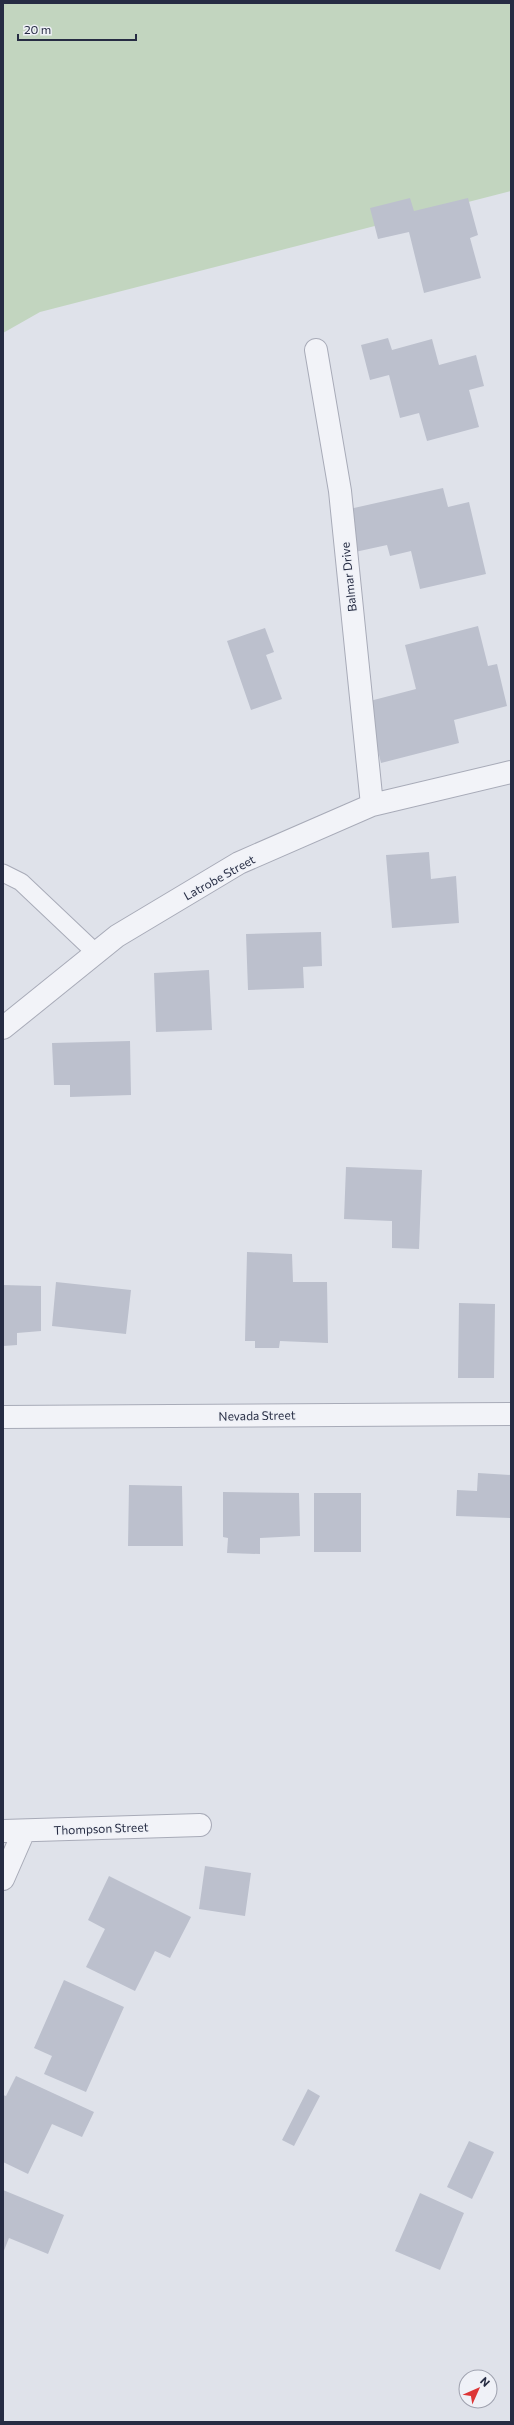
<svg xmlns="http://www.w3.org/2000/svg" width="514" height="2425" viewBox="0 0 514 2425" font-family="Commissioner,sans-serif">
<rect width="100%" height="100%" fill="#dfe2ea"/>
<path fill="#c2d5bf" d="M 3,3 L 511,3 L 511,191 L 40,312 L 3,333 Z"/>
<path fill="#bcc0cd" d="M 410,198 L 414,211 L 468,198 L 478,235 L 470,238 L 481,278 L 424,293 L 409,232 L 378,239 L 370,208 Z
M 388,338 L 392,350 L 432,339 L 439,365 L 476,355 L 484,386 L 469,390 L 479,427 L 427,441 L 419,413 L 400,418 L 389,375 L 370,380 L 361,345 Z
M 443,488 L 448,507 L 469,502 L 486,574 L 420,589 L 411,551 L 390,556 L 387,545 L 355,552 L 345,510 Z
M 478,626 L 488,666 L 497,664 L 507,706 L 454,720 L 459,743 L 381,763 L 366,702 L 416,689 L 405,645 Z
M 265,628 L 274,652 L 266,655 L 282,699 L 251,710 L 227,641 Z
M 429,852 L 431,879 L 456,876 L 459,923 L 392,928 L 386,855 Z
M 321,932 L 322,966 L 303,967 L 304,988 L 248,990 L 246,934 Z
M 209,970 L 212,1030 L 156,1032 L 154,973 Z
M 130,1041 L 131,1095 L 70,1097 L 70,1085 L 54,1085 L 52,1043 Z
M 346,1167 L 422,1170 L 419,1249 L 392,1248 L 392,1221 L 344,1219 Z
M 247,1252 L 292,1254 L 293,1282 L 327,1282 L 328,1343 L 280,1341 L 279,1348 L 255,1348 L 255,1341 L 245,1341 Z
M 56,1282 L 131,1290 L 126,1334 L 52,1326 Z
M 3,1285 L 41,1286 L 41,1331 L 17,1333 L 17,1345 L 3,1346 Z
M 459,1303 L 495,1304 L 494,1378 L 458,1378 Z
M 478,1473 L 511,1475 L 511,1518 L 456,1516 L 457,1490 L 477,1491 Z
M 129,1485 L 182,1486 L 183,1546 L 128,1546 Z
M 223,1492 L 299,1493 L 300,1536 L 260,1538 L 260,1554 L 227,1553 L 228,1538 L 223,1537 Z
M 314,1493 L 361,1493 L 361,1552 L 314,1552 Z
M 205,1866 L 251,1873 L 245,1916 L 199,1909 Z
M 109,1876 L 191,1917 L 170,1958 L 155,1951 L 135,1991 L 86,1967 L 105,1929 L 88,1920 Z
M 64,1980 L 124,2007 L 86,2092 L 44,2074 L 52,2056 L 34,2048 Z
M 16,2076 L 94,2112 L 82,2137 L 52,2124 L 28,2174 L 3,2162 L 3,2095 L 6,2096 Z
M 308,2089 L 320,2096 L 294,2146 L 282,2140 Z
M 469,2141 L 494,2152 L 472,2199 L 447,2187 Z
M 3,2190 L 64,2215 L 48,2254 L 9,2238 L 3,2253 Z
M 420,2193 L 464,2213 L 440,2270 L 395,2251 Z"/>
<g fill="none" stroke-linecap="round" stroke-linejoin="round">
<defs>
<path id="lane" d="M 3,873 L 21,882 L 96,953"/>
<path id="street" d="M 316,350 L 340,491 L 372,805
M 3,1028 L 117,936 L 239,863 L 372,805 L 511,772
M 3,1417 L 511,1414
M 3,1831 L 200,1825
M 3,1879 L 24,1831"/>
</defs>
<use href="#lane" stroke="#a8abb8" stroke-width="19"/>
<use href="#street" stroke="#a8abb8" stroke-width="24"/>
<use href="#lane" stroke="#f2f3f8" stroke-width="17"/>
<use href="#street" stroke="#f2f3f8" stroke-width="22"/>
</g>
<g text-anchor="middle" dominant-baseline="central" stroke-width="3" stroke-linejoin="round" paint-order="stroke">
<g font-size="12" fill="#262c43" stroke="#eff1f7">
<text transform="translate(348 577) rotate(-96)">Balmar Drive</text>
<text transform="translate(219 877) rotate(-29)">Latrobe Street</text>
<text transform="translate(257 1415) rotate(-1)">Nevada Street</text>
<text transform="translate(101 1828) rotate(-2)">Thompson Street</text>
</g>
</g>
<rect width="514" height="2425" fill="none" stroke="#262c43" stroke-width="8"/>
<g transform="translate(478 2389) rotate(45)"><circle r="19" fill="#eff1f7" stroke="#9fa2af"/>
<path d="M0-3L7 15L0 10L-7 15Z" fill="#dd3636"/>
<text y="-6" font-size="11" font-weight="bold" text-anchor="middle" fill="#262c43">N</text>
</g>
<path d="M18 34v6h118v-6" fill="none" stroke="#262c43" stroke-width="2"/>
<text x="24" y="34" font-size="12" fill="#262c43" stroke="#eff1f7" stroke-width="3" paint-order="stroke">20 m</text>
</svg>
